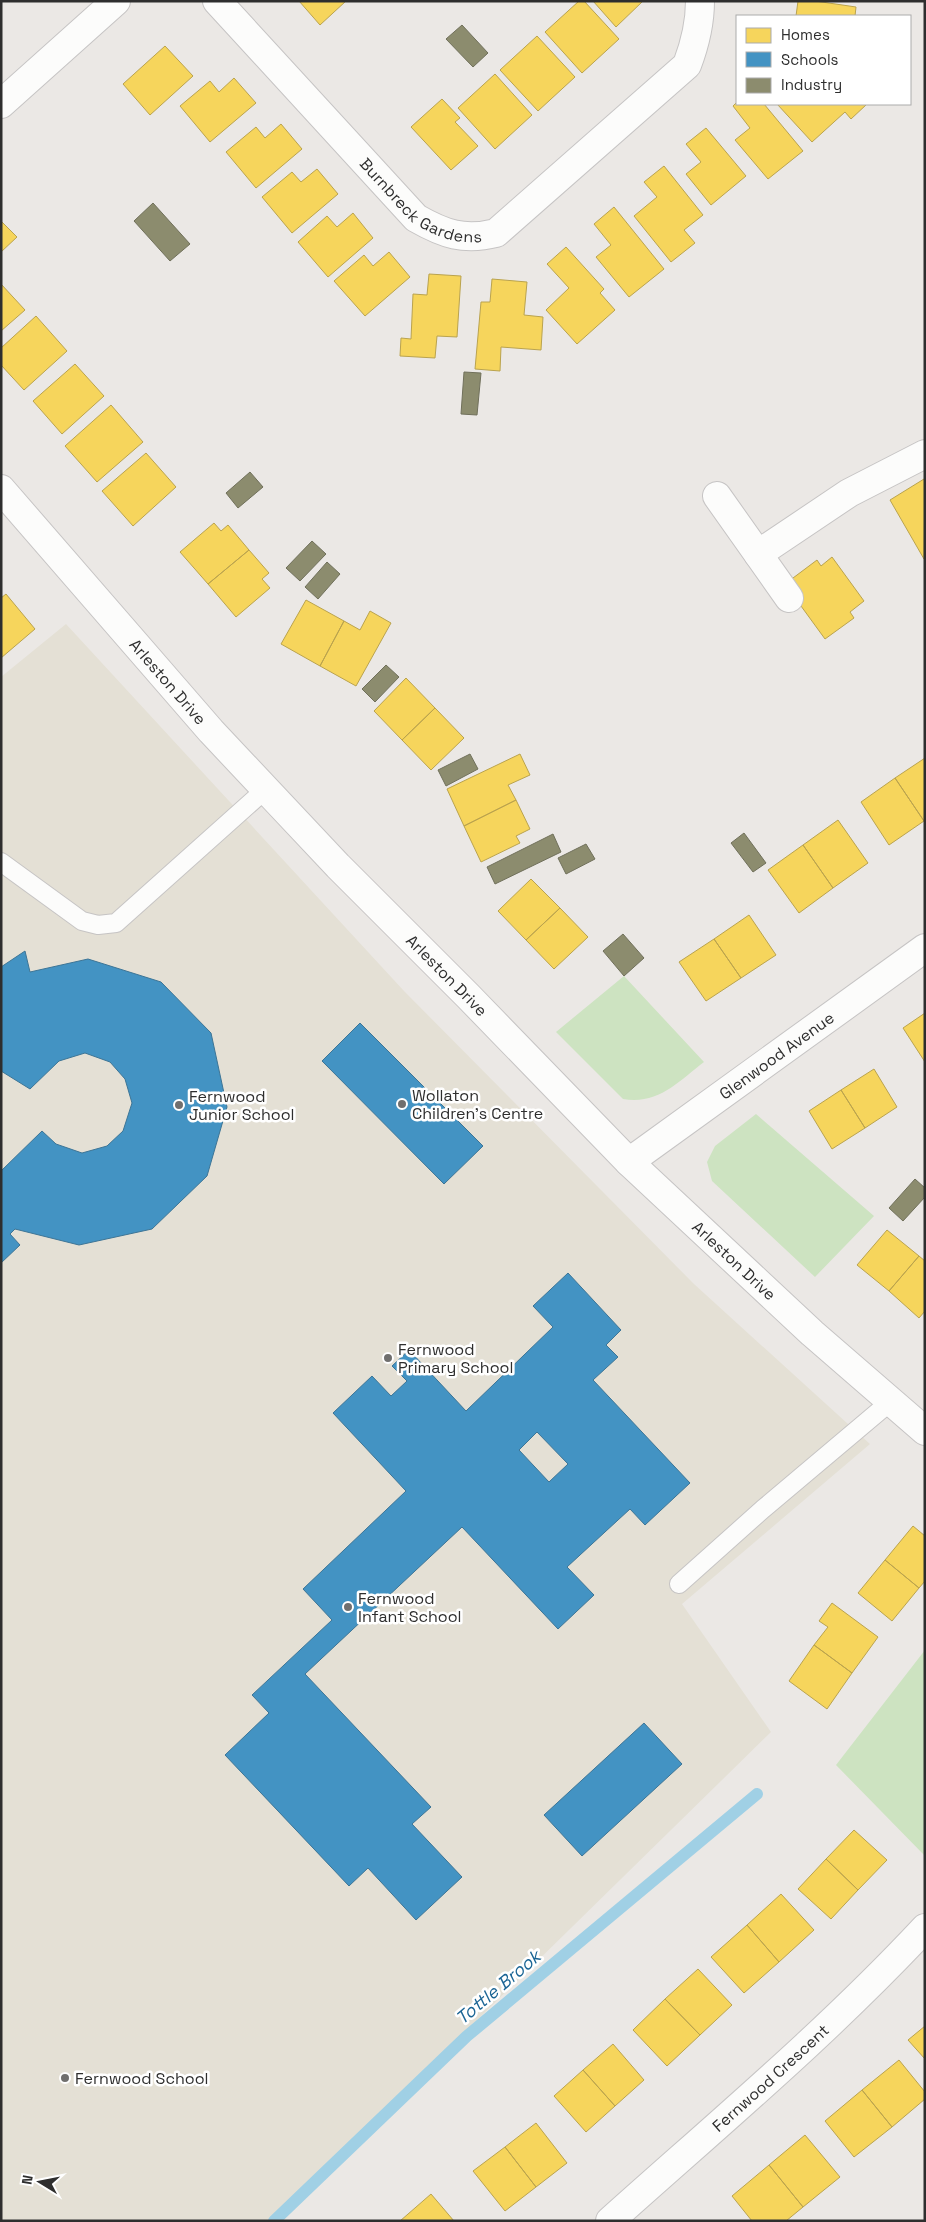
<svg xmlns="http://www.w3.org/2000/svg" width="926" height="2222" viewBox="0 0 926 2222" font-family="'Space Grotesk',sans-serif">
<rect width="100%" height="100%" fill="#ebe8e5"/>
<path fill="#e4e0d5" d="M 66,624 L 404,991 L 694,1284 L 870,1444 L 682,1604 L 771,1732 L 272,2221 L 1,2221 L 1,677 Z"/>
<path fill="#cde3c1" d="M 624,976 L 704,1062 C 678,1082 658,1105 623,1099 L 556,1032 Z
M 756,1114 L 874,1216 L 815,1277 L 712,1181 L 707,1162 L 715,1146 Z
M 925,1650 L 925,1856 L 836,1765 Z"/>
<path fill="#f6d55c" stroke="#baa34e" d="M 299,1 L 346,1 L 320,25 Z
M 579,1 L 584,1 L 619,39 L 582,73 L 545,32 Z
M 593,1 L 643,1 L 616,27 Z
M 798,1 L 815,1 L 856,7 L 855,16 L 796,16 Z
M 537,36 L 575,77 L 538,111 L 500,70 Z
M 165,46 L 193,76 L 150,115 L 123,84 Z
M 495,74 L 532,115 L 495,149 L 458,108 Z
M 234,78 L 256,103 L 210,142 L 180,106 L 210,81 L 219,92 Z
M 442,99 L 460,118 L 455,122 L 478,146 L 451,170 L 411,127 Z
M 737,102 L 764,104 L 803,151 L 768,179 L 735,140 L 750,128 L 733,106 Z
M 777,104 L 867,104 L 851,119 L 845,112 L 812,142 Z
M 281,124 L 302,149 L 256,188 L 226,152 L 256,127 L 265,138 Z
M 706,128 L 746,176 L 711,205 L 686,174 L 701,162 L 686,144 Z
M 664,166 L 703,215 L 684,230 L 695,243 L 671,262 L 634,216 L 657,197 L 644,182 Z
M 317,169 L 338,194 L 292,233 L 262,197 L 292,172 L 301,182 Z
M 614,207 L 664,269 L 629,297 L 596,257 L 611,245 L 594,224 Z
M 353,213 L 373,238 L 328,277 L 298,242 L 327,216 L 337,227 Z
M 1,221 L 17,237 L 1,252 Z
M 566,247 L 604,289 L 600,293 L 615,310 L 577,344 L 546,310 L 569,288 L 547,264 Z
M 389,252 L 410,277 L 365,316 L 334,281 L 364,255 L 373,266 Z
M 429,274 L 461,276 L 457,337 L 437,336 L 435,358 L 400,356 L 401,338 L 411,339 L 413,294 L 427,295 Z
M 492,279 L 527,282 L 524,315 L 543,317 L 541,350 L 501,347 L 500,371 L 475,369 L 481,302 L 490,302 Z
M 1,284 L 25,310 L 1,331 Z
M 36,316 L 67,351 L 24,390 L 1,365 L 1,348 Z
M 75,364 L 104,396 L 62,434 L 33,401 Z
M 111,405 L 143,442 L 97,482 L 65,446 Z
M 146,453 L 176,487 L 133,526 L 102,491 Z
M 924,479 L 925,481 L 924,559 L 890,500 Z
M 214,523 L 221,531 L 228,525 L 249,550 L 208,584 L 180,552 Z
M 249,550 L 269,573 L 262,579 L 270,588 L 236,617 L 208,584 Z
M 832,557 L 864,601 L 850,612 L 854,618 L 825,639 L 785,584 L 817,560 L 821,566 Z
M 6,594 L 35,629 L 1,658 L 1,598 Z
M 306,600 L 344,621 L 320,666 L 281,644 Z
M 370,611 L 391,623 L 356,686 L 320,666 L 344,621 L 360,630 Z
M 406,678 L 435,708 L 402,740 L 374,711 Z
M 435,708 L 464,738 L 431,770 L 402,740 Z
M 520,754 L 530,775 L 508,785 L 516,800 L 464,826 L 447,789 Z
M 925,758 L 925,821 L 924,821 L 895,778 Z
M 895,778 L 924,821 L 889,845 L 861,802 Z
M 516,800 L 530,829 L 516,836 L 520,843 L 481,862 L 464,826 Z
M 838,820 L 868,863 L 833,888 L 803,845 Z
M 803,845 L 833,888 L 799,913 L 768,870 Z
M 531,879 L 560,908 L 526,940 L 498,911 Z
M 560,908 L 588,937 L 554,969 L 526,940 Z
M 749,915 L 776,955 L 741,978 L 714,939 Z
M 714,939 L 741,978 L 706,1001 L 679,962 Z
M 925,1013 L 925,1062 L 903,1028 Z
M 874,1069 L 897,1107 L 865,1128 L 841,1090 Z
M 841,1090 L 865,1128 L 832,1149 L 809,1111 Z
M 887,1230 L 919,1256 L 889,1291 L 857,1265 Z
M 919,1256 L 925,1261 L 925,1311 L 919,1318 L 889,1291 Z
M 913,1526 L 925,1536 L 925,1581 L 919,1588 L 885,1560 Z
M 885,1560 L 919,1588 L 892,1621 L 858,1593 Z
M 832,1603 L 878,1637 L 852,1673 L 814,1645 L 828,1627 L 819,1621 Z
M 814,1645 L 852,1673 L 827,1709 L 789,1681 Z
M 854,1830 L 887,1860 L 858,1890 L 826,1859 Z
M 826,1859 L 858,1890 L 831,1919 L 798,1889 Z
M 781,1894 L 814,1930 L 779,1962 L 747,1925 Z
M 747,1925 L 779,1962 L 744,1993 L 711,1957 Z
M 698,1969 L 732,2005 L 700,2035 L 665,1999 Z
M 665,1999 L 700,2035 L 667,2066 L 633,2030 Z
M 925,2026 L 925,2059 L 908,2040 Z
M 613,2044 L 644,2080 L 615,2106 L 583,2070 Z
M 899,2060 L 925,2092 L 925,2099 L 892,2127 L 862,2090 Z
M 583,2070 L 615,2106 L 586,2132 L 554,2096 Z
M 862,2090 L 892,2127 L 854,2157 L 825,2121 Z
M 536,2123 L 567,2163 L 536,2187 L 505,2147 Z
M 805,2135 L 840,2177 L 803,2207 L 769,2165 Z
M 505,2147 L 536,2187 L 505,2211 L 473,2171 Z
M 769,2165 L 803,2207 L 786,2221 L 752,2221 L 732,2196 Z
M 431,2194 L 454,2221 L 400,2221 Z"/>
<path fill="#4393c3" stroke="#3d7596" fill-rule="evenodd" d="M 25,951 L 30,972 L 88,959 L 161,982 L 211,1033 L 227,1107 L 207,1176 L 152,1229 L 79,1245 L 15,1229 L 10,1234 L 20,1245 L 1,1263 L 1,1171 L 42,1131 L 56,1144 L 82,1153 L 107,1146 L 123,1131 L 132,1103 L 125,1079 L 110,1062 L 85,1053 L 59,1061 L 30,1089 L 1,1071 L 1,967 Z
M 360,1023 L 483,1146 L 444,1184 L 322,1061 Z
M 568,1273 L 621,1330 L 606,1345 L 618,1357 L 593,1380 L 690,1483 L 645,1525 L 630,1509 L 567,1567 L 594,1595 L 558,1629 L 462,1527 L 305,1674 L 431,1807 L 412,1824 L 462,1877 L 416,1920 L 368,1868 L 349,1886 L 225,1755 L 269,1713 L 252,1695 L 332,1620 L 303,1589 L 406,1491 L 333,1413 L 372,1376 L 391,1396 L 407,1381 L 392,1366 L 409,1350 L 466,1411 L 553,1327 L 533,1306 ZM 537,1432 L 568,1464 L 549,1482 L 519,1450 Z
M 644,1723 L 682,1764 L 582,1856 L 544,1815 Z"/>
<path fill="#8c8c6e" stroke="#70705b" d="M 462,25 L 488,53 L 473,67 L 446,39 Z
M 153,203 L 190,244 L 170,261 L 134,221 Z
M 464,372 L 481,373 L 477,415 L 461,414 Z
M 250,472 L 263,487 L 238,508 L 226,493 Z
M 312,541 L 326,554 L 300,581 L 286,568 Z
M 327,562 L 340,574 L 318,599 L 305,587 Z
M 386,665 L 399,677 L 375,702 L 362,689 Z
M 470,754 L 478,769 L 446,786 L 438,770 Z
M 744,833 L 766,863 L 753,872 L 731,843 Z
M 553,834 L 561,852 L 495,884 L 487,867 Z
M 586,844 L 595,859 L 566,874 L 558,858 Z
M 623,934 L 644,958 L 624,976 L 603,951 Z
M 915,1179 L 925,1188 L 925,1197 L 903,1221 L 889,1208 Z"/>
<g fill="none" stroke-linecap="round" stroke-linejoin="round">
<path stroke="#a0d0e5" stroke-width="12" d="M 274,2221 L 467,2036 L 757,1794"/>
<defs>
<path id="lane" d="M 1,862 L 82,921 L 98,925 L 116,923 L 266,789
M 679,1584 L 763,1509 L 890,1402"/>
<g id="street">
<path id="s1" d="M 217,1 L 416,218 C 444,234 464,241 496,233 L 687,65 C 695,44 700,24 700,1"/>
<path d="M 1,104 L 116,1"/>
<path d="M 717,496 L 789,598"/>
<path d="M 758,554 L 849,493 L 925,454"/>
<path id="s2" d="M 629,1162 L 925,948"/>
<path id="s3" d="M 610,2221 C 717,2125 827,2033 925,1928"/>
</g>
<g id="secondary">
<path id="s4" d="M 1,489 L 211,731 L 338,866 L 468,996 L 629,1162 L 812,1333 L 925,1431"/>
</g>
</defs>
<use href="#lane" stroke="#c6c4c4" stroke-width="20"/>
<use href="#street" stroke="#c6c4c4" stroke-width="30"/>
<use href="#secondary" stroke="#c6c4c4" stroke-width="30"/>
<use href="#lane" stroke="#fcfcfb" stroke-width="18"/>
<use href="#street" stroke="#fcfcfb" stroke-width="28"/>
<use href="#secondary" stroke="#fcfcfb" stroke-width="28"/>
</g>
<g fill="#706f6e" stroke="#fff" stroke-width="2">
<circle cx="402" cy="1104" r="5"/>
<circle cx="179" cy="1105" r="5"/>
<circle cx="388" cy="1358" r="5"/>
<circle cx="348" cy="1607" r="5"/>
<circle cx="65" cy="2078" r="5"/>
</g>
<g text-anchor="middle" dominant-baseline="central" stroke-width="5" stroke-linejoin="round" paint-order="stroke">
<g font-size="16" fill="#2e2e2e" stroke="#fff">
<text stroke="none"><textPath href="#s1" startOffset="290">Burnbreck Gardens</textPath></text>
<text stroke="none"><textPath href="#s4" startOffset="255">Arleston Drive</textPath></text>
<text stroke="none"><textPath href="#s4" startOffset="660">Arleston Drive</textPath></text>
<text stroke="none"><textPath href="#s2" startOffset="182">Glenwood Avenue</textPath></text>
<text stroke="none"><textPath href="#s4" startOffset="1065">Arleston Drive</textPath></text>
<text stroke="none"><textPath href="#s3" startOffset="215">Fernwood Crescent</textPath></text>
</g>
<g font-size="16" fill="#2e2e2e" stroke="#fff" text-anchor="start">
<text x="412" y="1095">Wollaton<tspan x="412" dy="18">Children's Centre</tspan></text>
<text x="189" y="1096">Fernwood<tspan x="189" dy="18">Junior School</tspan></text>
<text x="398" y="1349">Fernwood<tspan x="398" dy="18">Primary School</tspan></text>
<text x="358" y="1598">Fernwood<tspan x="358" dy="18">Infant School</tspan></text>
<text x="75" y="2078">Fernwood School</text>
</g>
<g font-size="18" font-style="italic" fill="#1b6595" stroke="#fff">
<text transform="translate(498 1987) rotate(-40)">Tottle Brook</text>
</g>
</g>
<rect width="926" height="2222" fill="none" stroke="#2e2e2e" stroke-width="5"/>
<rect x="736" y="15" width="175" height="90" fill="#ffffff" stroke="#ababab"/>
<rect x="746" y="28" width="25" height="15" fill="#f6d55c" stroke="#ababab"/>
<text x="781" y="40" font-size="15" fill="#2e2e2e">Homes</text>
<rect x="746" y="52" width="25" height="15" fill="#4393c3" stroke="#ababab"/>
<text x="781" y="65" font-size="15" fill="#2e2e2e">Schools</text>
<rect x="746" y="78" width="25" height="15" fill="#8c8c6e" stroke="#ababab"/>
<text x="781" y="90" font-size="15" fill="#2e2e2e">Industry</text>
<g transform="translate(40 2182) rotate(280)" stroke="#ffffff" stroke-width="4" paint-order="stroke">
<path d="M0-4L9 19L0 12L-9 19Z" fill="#2e2e2e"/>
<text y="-8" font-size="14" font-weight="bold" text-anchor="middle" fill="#2e2e2e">N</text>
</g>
</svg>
